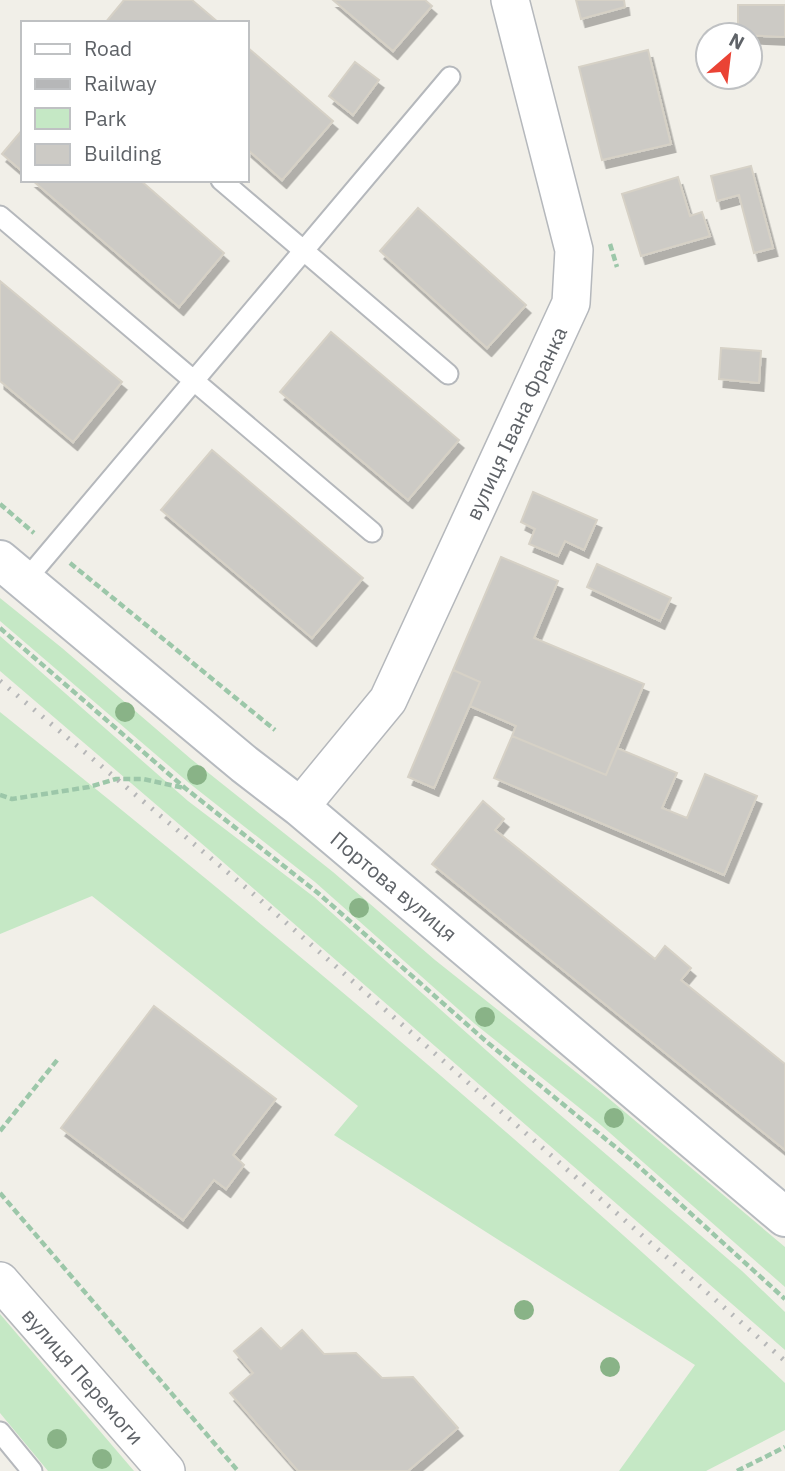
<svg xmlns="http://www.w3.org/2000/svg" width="785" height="1471" viewBox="0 0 785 1471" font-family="'IBM Plex Sans',sans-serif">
<defs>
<filter id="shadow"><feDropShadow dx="4.5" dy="8" stdDeviation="0" flood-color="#0004"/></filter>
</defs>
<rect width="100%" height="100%" fill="#f1efe8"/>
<path fill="#c5e8c5" d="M 0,598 L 62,648 L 191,759 L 333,872 L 435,960 L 601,1092 L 785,1247 L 785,1287 L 602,1126 L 475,1024 L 315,882 L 189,783 L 0,621 Z
M 0,636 L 188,801 L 314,897 L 523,1083 L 742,1271 L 785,1312 L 785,1350 L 208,849 L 0,671 Z
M 0,712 C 269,927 533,1148 785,1383 L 785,1430 L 706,1471 L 619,1471 L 695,1365 L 334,1135 L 358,1106 L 92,896 L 0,934 Z
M 0,1314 L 134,1471 L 48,1471 L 0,1413 Z"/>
<path fill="#cccac5" stroke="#d6d1c6" stroke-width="2" filter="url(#shadow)" d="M 124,0 L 192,0 L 219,23 L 105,23 Z
M 333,0 L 425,0 L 432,6 L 393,51 Z
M 576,0 L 624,0 L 625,7 L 581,19 Z
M 738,5 L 785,5 L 785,37 L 738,35 Z
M 247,47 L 333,121 L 282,180 L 247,149 Z
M 648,50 L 671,144 L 602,160 L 579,67 Z
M 355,62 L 379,80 L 353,115 L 329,96 Z
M 23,129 L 23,172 L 2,154 Z
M 751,166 L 773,248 L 754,253 L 739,195 L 717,201 L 711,176 Z
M 678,177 L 690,216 L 702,212 L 710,236 L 641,256 L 622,194 Z
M 32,180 L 140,180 L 224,253 L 179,307 Z
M 418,208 L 526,305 L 487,348 L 380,251 Z
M 0,281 L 122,382 L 73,442 L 0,381 Z
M 331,332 L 459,440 L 408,500 L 280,392 Z
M 721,348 L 761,351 L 759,383 L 719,379 Z
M 212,450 L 363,578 L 312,638 L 161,510 Z
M 533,492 L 597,520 L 584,550 L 565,541 L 558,556 L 529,544 L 535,529 L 521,522 Z
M 501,557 L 558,581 L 534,638 L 644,684 L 606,775 L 512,736 L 516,726 L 470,706 L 480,682 L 453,670 Z
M 597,564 L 671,598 L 660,621 L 587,587 Z
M 453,670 L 480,682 L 434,788 L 408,777 Z
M 512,736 L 606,775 L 617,748 L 677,773 L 662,808 L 687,818 L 705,774 L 757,796 L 724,875 L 494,778 Z
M 483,801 L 504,819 L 495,830 L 655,959 L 665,946 L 691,968 L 681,980 L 785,1064 L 785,1150 L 432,864 Z
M 154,1006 L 276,1099 L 233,1155 L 244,1165 L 226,1189 L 214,1180 L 183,1220 L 61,1128 Z
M 261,1328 L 281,1349 L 302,1330 L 324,1354 L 356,1353 L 382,1378 L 413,1377 L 458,1428 L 408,1471 L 298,1471 L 230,1393 L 253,1373 L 234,1351 Z"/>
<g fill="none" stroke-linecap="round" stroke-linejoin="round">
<defs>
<path id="lane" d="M 221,180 L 448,374
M 0,216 L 372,532
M 25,581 L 450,77
M 0,1432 L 32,1471"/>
<path id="street" d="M 300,807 L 388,700 L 571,303 L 574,250 L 510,0
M 0,1281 L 166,1471"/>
<path id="secondary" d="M 0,560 L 244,764 L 300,807 L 785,1217"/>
</defs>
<use href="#lane" stroke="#b5b8bc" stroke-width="23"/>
<use href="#street" stroke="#b5b8bc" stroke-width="40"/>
<use href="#secondary" stroke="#b6babf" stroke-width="42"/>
<path stroke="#9cc7a9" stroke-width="4.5" stroke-dasharray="7 3.5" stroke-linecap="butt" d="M 610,244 L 617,267
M 0,504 L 34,533
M 70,563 L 275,730
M 0,628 L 185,788 L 318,893 L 488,1043 L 635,1163 L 785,1299
M 0,795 L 12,799 L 89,787 L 116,779 L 143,779 L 184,788
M 0,1131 L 58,1059
M 0,1193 L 238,1471
M 737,1471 L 785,1447"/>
<use href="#lane" stroke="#fff" stroke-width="19"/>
<use href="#street" stroke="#fff" stroke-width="37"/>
<use href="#secondary" stroke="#fff" stroke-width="38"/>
<path stroke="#b6b7b8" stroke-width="5" stroke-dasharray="2 9" stroke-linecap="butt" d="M 0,681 L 250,891 L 785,1361"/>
</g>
<g fill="#89b387">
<circle cx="125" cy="712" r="10"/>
<circle cx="197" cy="775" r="10"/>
<circle cx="359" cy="908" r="10"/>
<circle cx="485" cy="1017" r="10"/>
<circle cx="614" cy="1118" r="10"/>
<circle cx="524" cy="1310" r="10"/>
<circle cx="610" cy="1367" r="10"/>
<circle cx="57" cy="1439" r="10"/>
<circle cx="102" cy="1459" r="10"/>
</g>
<g text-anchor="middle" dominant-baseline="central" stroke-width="6" stroke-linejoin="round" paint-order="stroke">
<g font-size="21" fill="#5f6368" stroke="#fff">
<text transform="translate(516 423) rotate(-65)">вулиця Івана Франка</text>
<text transform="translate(394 886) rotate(40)">Портова вулиця</text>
<text transform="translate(83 1376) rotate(49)">вулиця Перемоги</text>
</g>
</g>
<rect x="21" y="21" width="228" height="161" fill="#ffffff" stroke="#bfc1c3" stroke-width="2"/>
<rect x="35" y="44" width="35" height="10" fill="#ffffff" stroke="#bfc1c3" stroke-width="2"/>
<text x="84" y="56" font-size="21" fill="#5f6368">Road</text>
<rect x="35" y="79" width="35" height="10" fill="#b6b7b8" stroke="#bfc1c3" stroke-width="2"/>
<text x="84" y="91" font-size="21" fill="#5f6368">Railway</text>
<rect x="35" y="108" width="35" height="21" fill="#c5e8c5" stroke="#bfc1c3" stroke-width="2"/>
<text x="84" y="126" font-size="21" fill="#5f6368">Park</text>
<rect x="35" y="144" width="35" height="21" fill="#cccac5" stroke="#bfc1c3" stroke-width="2"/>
<text x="84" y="161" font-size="21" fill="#5f6368">Building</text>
<g transform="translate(729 56) rotate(28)"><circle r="33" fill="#ffffff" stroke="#bfc1c3" stroke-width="2"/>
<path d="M0-5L12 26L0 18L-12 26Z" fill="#ea4335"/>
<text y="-10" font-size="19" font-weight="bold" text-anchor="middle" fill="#5f6368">N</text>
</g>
</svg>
